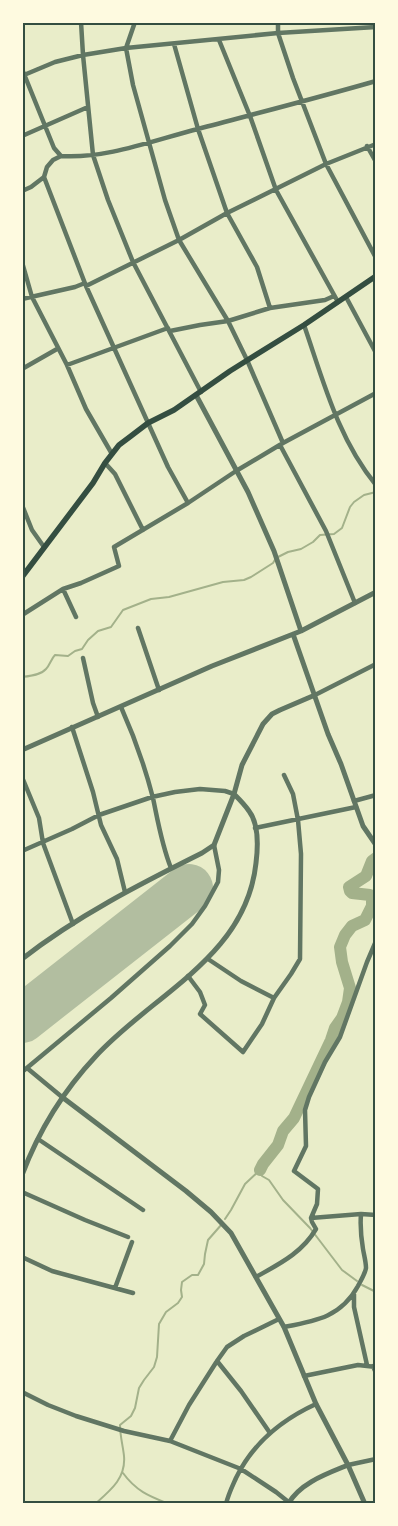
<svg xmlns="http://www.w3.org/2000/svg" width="398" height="1526" viewBox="0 0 398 1526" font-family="Overpass,sans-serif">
<rect width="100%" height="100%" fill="#e9edc9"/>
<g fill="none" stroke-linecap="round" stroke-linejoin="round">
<path stroke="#a3b18a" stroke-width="2" d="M 22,677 C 30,676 41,675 46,669 C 50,665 51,659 55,655 L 68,656 L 75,651 L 82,649 L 88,640 L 98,631 L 111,627 L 123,610 L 151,599 L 169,597 L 223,582 L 244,580 L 251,577 L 273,563 L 276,558 L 288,552 L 301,549 L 313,542 L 320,535 L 334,534 L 342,528 L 350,507 L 354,502 L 364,495 L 376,492
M 225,1219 L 231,1210 L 245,1184 L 260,1170 L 262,1176 L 269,1180 L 283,1200 L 310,1228 L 342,1270 L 357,1281
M 362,1285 L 376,1292
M 123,1473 C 136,1491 149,1496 169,1504
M 95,1504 C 111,1490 126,1478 124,1456 C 123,1446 120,1436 120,1425 L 131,1416 L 135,1408 L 139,1388 L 144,1380 L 154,1367 L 157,1357 L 159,1324 L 166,1312 L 178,1303 L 182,1297 L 181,1290 L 182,1282 L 192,1275 L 198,1275 L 204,1264 L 205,1254 L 208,1240 L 222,1224"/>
<path stroke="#a3b18a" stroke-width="12" d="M 260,1170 L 263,1164 L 278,1145 L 283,1131 L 294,1118 L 331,1040 L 335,1028 L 342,1018 L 348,1002 L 350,988 L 342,962 L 340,947 L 345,935 L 352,926 L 365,920 L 372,906 L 372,899 L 370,895 L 352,893 L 350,891 L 349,887 L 366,876 L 372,861 L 376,858"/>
<path stroke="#b2bea0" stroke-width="48" d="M 22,1019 L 189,888"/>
<path stroke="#617663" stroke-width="4.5" d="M 81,22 L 83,55 L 93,155 L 108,200 L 133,262 L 201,392
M 135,22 L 126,48 L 133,85 L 165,200 L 179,240 L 228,321 L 247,360 L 283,443
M 278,22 L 278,33 L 293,78 L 326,164 L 376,258
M 219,40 L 250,116 L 276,190 L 338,302
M 174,44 L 198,129 L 227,213 L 257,267 L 270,308
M 22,69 L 54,148 L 61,156 C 107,159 154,140 198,129 C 258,113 317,98 376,81
M 24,75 L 55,62 L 83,55 L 126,48 L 278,33 L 376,27
M 22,136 L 88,107
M 367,146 L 376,162
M 44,177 L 86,286 L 168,467 L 188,503
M 22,191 L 31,187 L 44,177 L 47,167 L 53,160 L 61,156
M 22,262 L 32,297 L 67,365 L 86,409 L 112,454
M 86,286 L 179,240 L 227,213 L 326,164 L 376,144
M 346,297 L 376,353
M 22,299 L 75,287 L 85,283
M 304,325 C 323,380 338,439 376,485
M 170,331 L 200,325 L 228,321 L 270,308 L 325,300 L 334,296
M 67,365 L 168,328
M 22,369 L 57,349
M 280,445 L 326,531 L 355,603
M 105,463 L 115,474 L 143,530
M 22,505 L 32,530 L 44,547
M 63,589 L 76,617
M 22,615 L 63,589 L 81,583 L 119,566 L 114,547 L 188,503 L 236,471 L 283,443 L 376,393
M 138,628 L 159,690
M 83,658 L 93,703 L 98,717
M 315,695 L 376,664
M 121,707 C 134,736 145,767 153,798 C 158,822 162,846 171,868
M 72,727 L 93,792 L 101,825 L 117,859 L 125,892
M 22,777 L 39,818 L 43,843 L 73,924
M 354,801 L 376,795
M 255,828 L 356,807
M 22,851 L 72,829 L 99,815 L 152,797 L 175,792 L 200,789 L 225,791 L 234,794
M 208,959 L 241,981 L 274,998
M 188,976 L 200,992 L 205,1005 L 200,1014 L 243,1052 L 262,1024 L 274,998 L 291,974 L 300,959 L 301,854 L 298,820 L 293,794 L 284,775
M 27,1068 L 62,1097
M 22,1072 L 111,998 L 170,946 L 192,924 L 205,906 L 218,882 L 219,870 L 214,845
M 38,1139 L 143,1210
M 22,1192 L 85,1220 L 128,1237
M 311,1218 L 361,1214
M 22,1257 L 52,1271 L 133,1293
M 256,1277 C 279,1264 302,1253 316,1229 L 312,1222 L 311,1218 L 317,1204 L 318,1189 L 294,1171 L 306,1146 L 305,1110 L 309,1097 L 325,1062 L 340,1037 L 367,962 L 376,941
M 115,1288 L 132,1242
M 354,1294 L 354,1307 L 367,1365
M 284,1327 C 316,1321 341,1317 358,1286 C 361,1280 365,1274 366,1268 C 366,1262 364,1255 363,1249 C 361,1237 360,1226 361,1214 L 376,1215
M 217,1361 L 241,1391 L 270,1433
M 373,1366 L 376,1373
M 304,1376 L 358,1365 L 376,1367
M 22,1392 L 48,1405 L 76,1416 L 124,1431 L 170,1441 L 241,1469 L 276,1492 L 291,1504
M 170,1441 L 189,1405 L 217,1361 L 227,1347 L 244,1336 L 279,1319
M 348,1465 L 376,1459
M 226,1504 C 228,1495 232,1487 236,1478 C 253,1443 281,1420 316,1404"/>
<path stroke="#617663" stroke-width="5" d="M 22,24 L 25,22
M 196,395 L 248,492 L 274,551 L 301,631
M 293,634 L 328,734 L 341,764 L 363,826 L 376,845
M 22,750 L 212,666 L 301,631 L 376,592
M 22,959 C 77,916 140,884 202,853 L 214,845 L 234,794 L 242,765 L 263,724 L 272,714 L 280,710 L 315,695
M 62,1097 L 186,1191 L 211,1212 L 231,1233 L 284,1327 L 316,1404 L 348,1465 L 365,1504
M 22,1175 C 39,1130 64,1090 96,1056 C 153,994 246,957 256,863 C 258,847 259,824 249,811 C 245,805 239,799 234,794
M 288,1504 C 300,1483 326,1474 348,1465"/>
<path stroke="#344e41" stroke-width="5.5" d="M 22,577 L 93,483 L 105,463 L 119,445 L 131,436 L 148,423 L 174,410 L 230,371 L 304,325 L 376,276"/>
</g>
<rect width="398" height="1526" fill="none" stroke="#fefae0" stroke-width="48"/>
<rect x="24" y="24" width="350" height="1478" fill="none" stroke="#344e41" stroke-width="2"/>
</svg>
